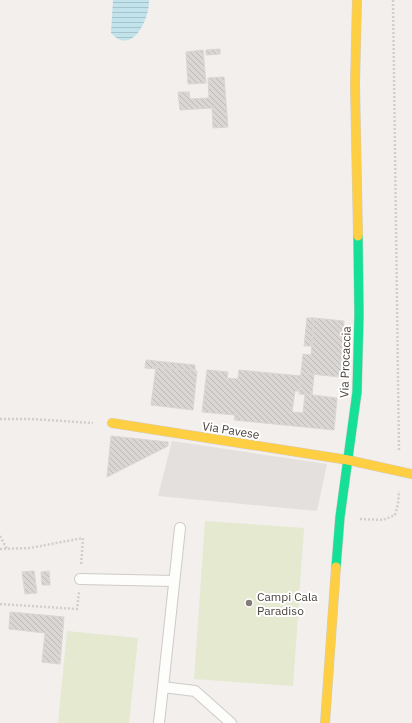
<svg xmlns="http://www.w3.org/2000/svg" width="412" height="723" viewBox="0 0 412 723" font-family="'IBM Plex Sans',sans-serif">
<defs>
<pattern id="water-rules" width="6" height="5" patternUnits="userSpaceOnUse"><rect width="6" height="5" fill="#c2e3eb"/><path d="M0 2.5h6" fill="none" stroke="#a8c4ca"/></pattern>
<pattern id="building-back-hatch" width="6" height="6" patternUnits="userSpaceOnUse"><rect width="6" height="6" fill="#dad6d4"/><path d="M-1 5l2 2M0 0l6 6M5-1l2 2" fill="none" stroke="#bcb9b7"/></pattern>
</defs>
<rect width="100%" height="100%" fill="#f2efed"/>
<path fill="#e4e9d0" d="M 205,521 L 304,528 L 293,686 L 194,679 Z
M 67,631 L 138,638 L 129,723 L 58,723 Z"/>
<path fill="#e3e0de" d="M 172,441 L 327,464 L 317,511 L 158,496 Z"/>
<path fill="url(#water-rules)" d="M 113,0 L 149,0 C 150,18 132,57 111,33 Z"/>
<path fill="url(#building-back-hatch)" stroke="#dad6d3" d="M 220,49 L 220,54 L 206,55 L 206,50 Z
M 203,50 L 206,83 L 188,84 L 186,52 Z
M 224,77 L 228,127 L 213,128 L 212,108 L 180,110 L 178,92 L 189,92 L 190,99 L 209,98 L 208,78 Z
M 307,318 L 314,318 L 312,346 L 304,346 Z
M 314,318 L 344,321 L 340,377 L 301,373 L 303,354 L 311,355 Z
M 146,360 L 195,365 L 195,371 L 156,367 L 156,369 L 145,368 Z
M 156,367 L 197,371 L 193,410 L 151,405 Z
M 207,370 L 228,372 L 227,378 L 238,379 L 239,370 L 301,376 L 299,391 L 295,391 L 292,412 L 303,413 L 305,394 L 337,398 L 334,430 L 234,420 L 235,415 L 202,412 Z
M 301,373 L 314,374 L 312,395 L 299,394 Z
M 111,436 L 168,442 L 168,446 L 107,477 Z
M 34,571 L 37,593 L 25,594 L 22,572 Z
M 49,571 L 50,585 L 42,585 L 41,572 Z
M 10,612 L 64,617 L 60,664 L 42,662 L 45,633 L 9,629 Z"/>
<g fill="none" stroke-linecap="round" stroke-linejoin="round">
<defs>
<path id="lane" d="M 80,579 L 174,581
M 163,687 L 180,528
M 159,723 L 163,687 L 195,691 L 231,723"/>
<path id="fast" d="M 336,567 L 340,517 L 357,392 L 359,315 L 358,236"/>
<path id="slow" d="M 357,0 L 355,84 L 358,236
M 112,423 L 348,460 L 412,474
M 325,723 L 336,567"/>
</defs>
<use href="#lane" stroke="#cecbc9" stroke-width="12"/>
<use href="#fast" stroke="#d2ccc6" stroke-width="10"/>
<use href="#slow" stroke="#d2ccc6" stroke-width="10"/>
<path stroke="#d2cfcb" stroke-width="2.5" stroke-dasharray="2 2" stroke-linecap="butt" d="M 393,0 L 399,452
M 0,419 L 31,419 L 93,423
M 360,519 L 383,520 L 395,515 L 398,504 L 399,491
M 0,536 L 7,549
M 0,549 L 30,548 L 83,538 L 81,565
M 0,604 L 77,609 L 79,592"/>
<use href="#lane" stroke="#fdfdfc" stroke-width="10"/>
<use href="#fast" stroke="#16e098" stroke-width="9"/>
<use href="#slow" stroke="#ffcf43" stroke-width="9"/>
</g>
<circle fill="#837d78" stroke="#fff" stroke-width="1.5" cx="249" cy="603" r="4"/>
<g text-anchor="middle" dominant-baseline="central" stroke-width="4" stroke-linejoin="round" paint-order="stroke">
<g font-size="12" fill="#473f39" stroke="#fff">
<text transform="translate(345 362) rotate(-88)">Via Procaccia</text>
<text transform="translate(231 430) rotate(9)">Via Pavese</text>
</g>
<g font-size="12" fill="#473f39" stroke="#fff" text-anchor="start">
<text x="257" y="596">Campi Cala<tspan x="257" dy="14">Paradiso</tspan></text>
</g>
</g>
</svg>
